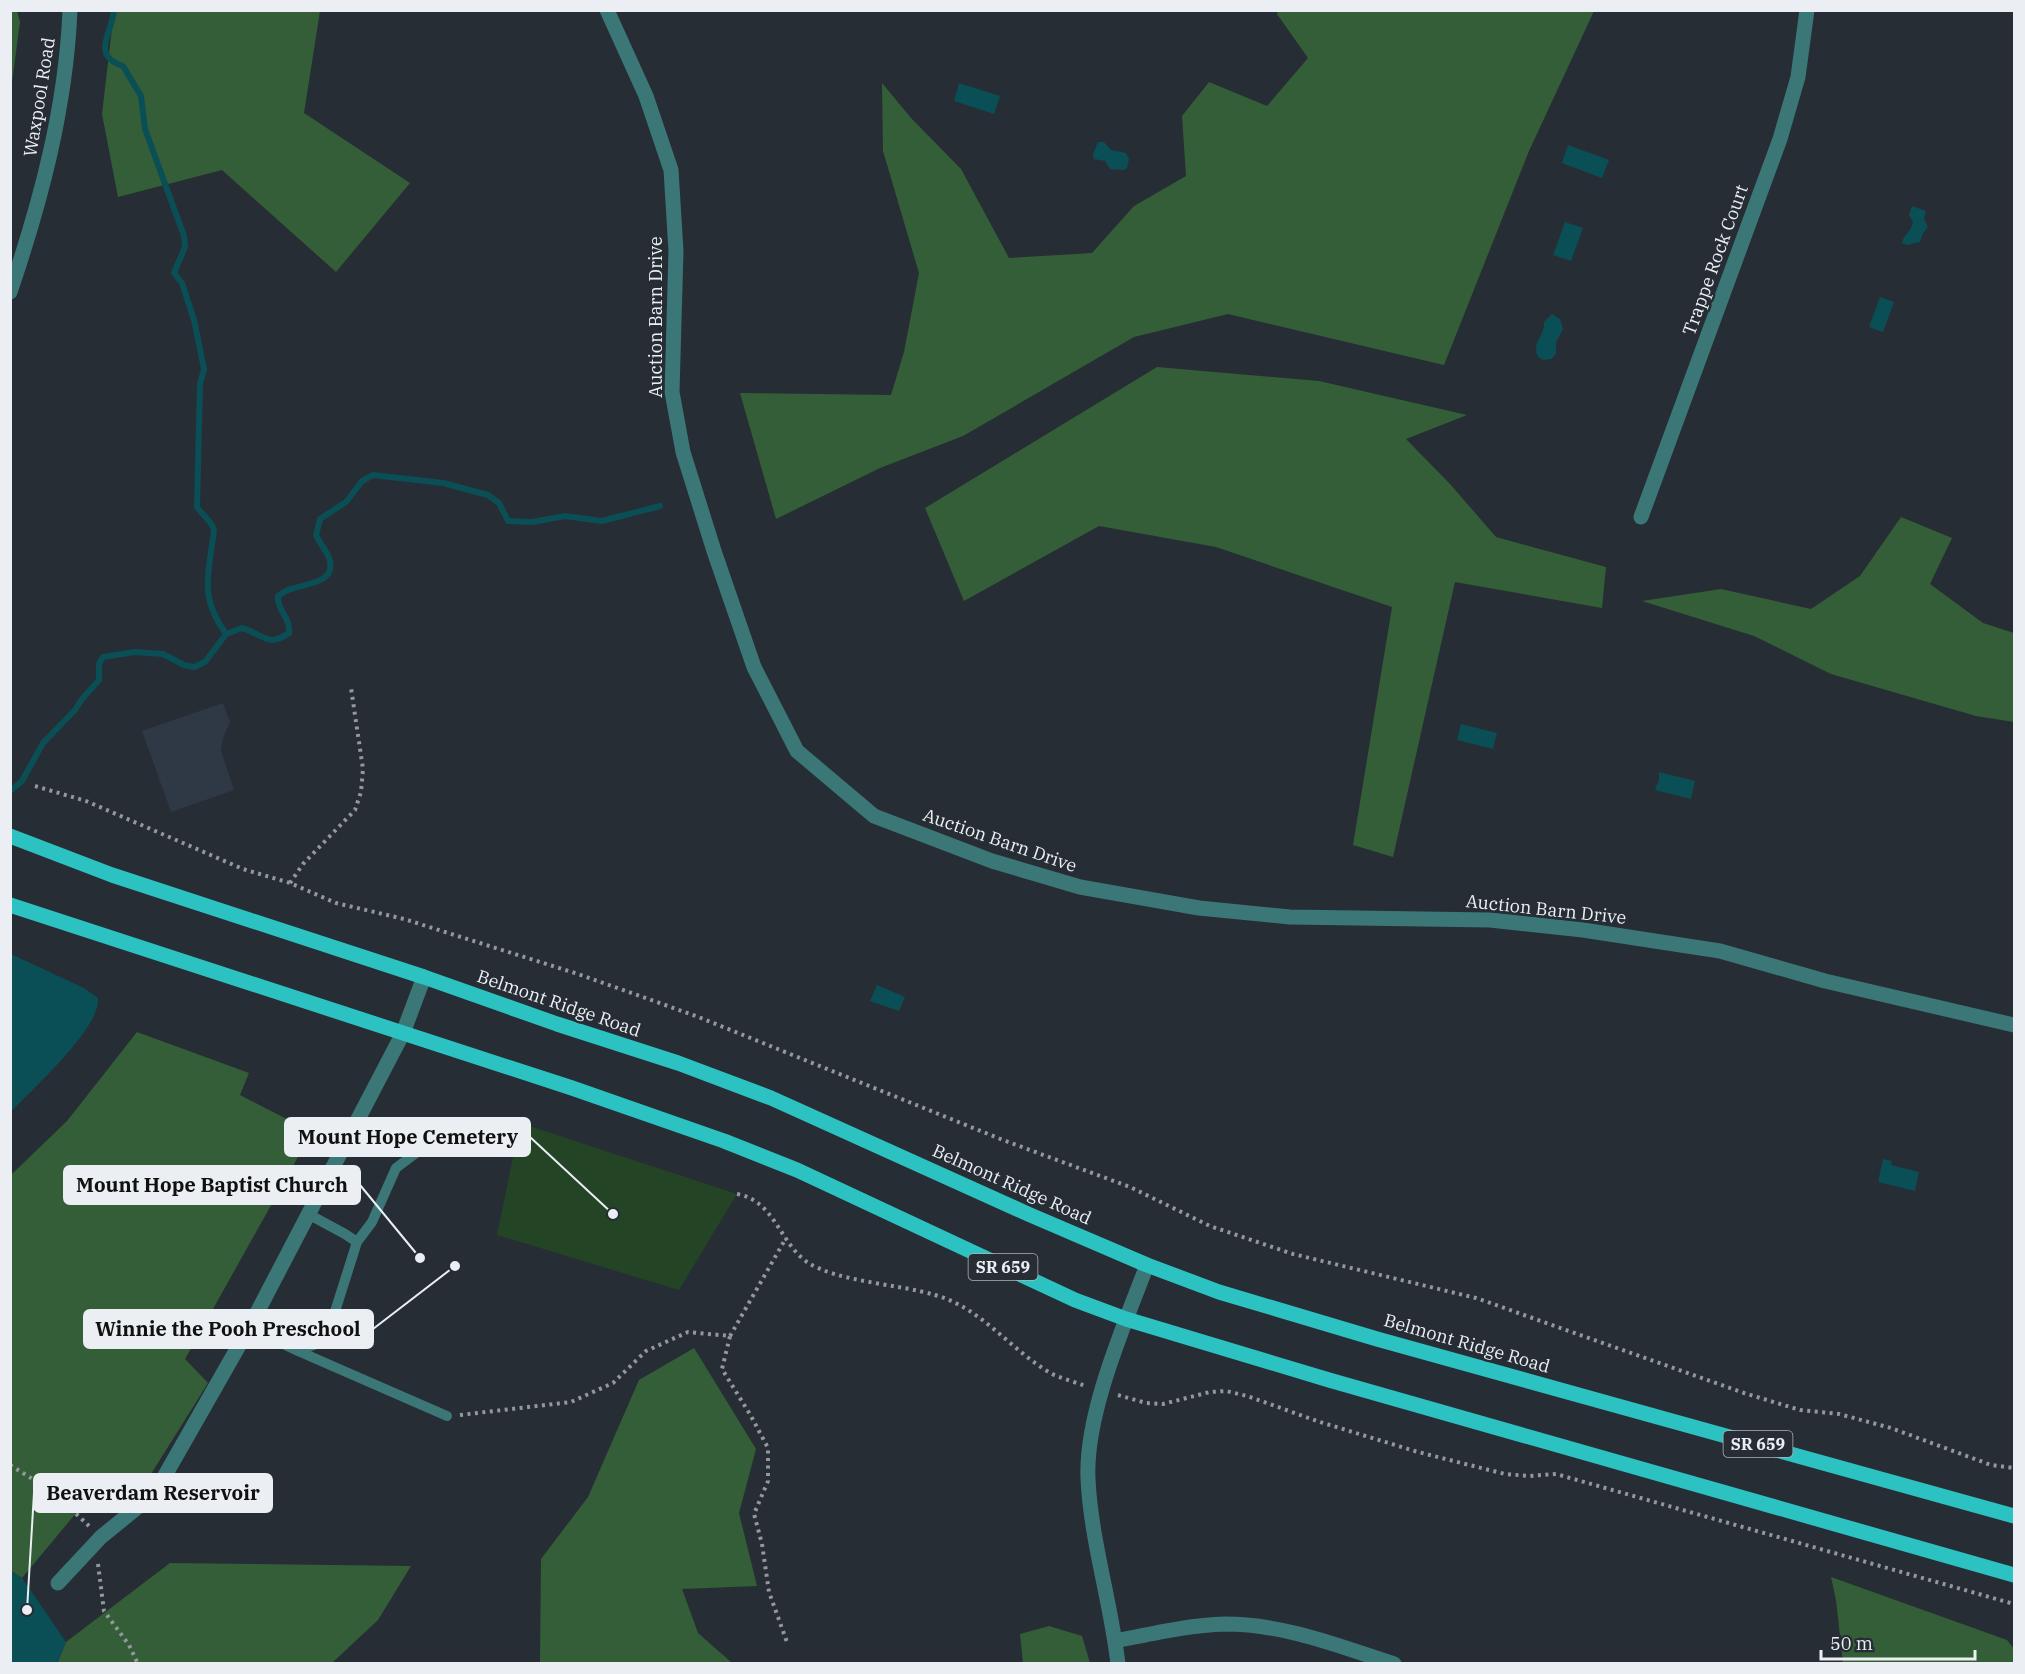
<svg xmlns="http://www.w3.org/2000/svg" width="2025" height="1674" viewBox="0 0 2025 1674" font-family="'IBM Plex Serif',serif">
<rect width="100%" height="100%" fill="#272d35"/>
<path fill="#2f3946" d="M 223,703 L 230,722 L 223,738 L 221,751 L 234,790 L 171,812 L 142,731 Z"/>
<path fill="#244426" d="M 520,1123 L 737,1194 L 679,1290 L 497,1235 Z"/>
<path fill="#345e37" d="M 11,10 L 17,11 L 20,22 L 11,90 Z
M 114,11 L 320,11 L 304,113 L 410,183 L 336,272 L 222,170 L 118,197 L 102,114 Z
M 1278,11 L 1594,11 L 1529,151 L 1444,365 L 1228,314 L 1134,337 L 963,436 L 880,468 L 776,519 L 740,393 L 891,395 L 904,352 L 919,273 L 883,151 L 882,83 L 911,118 L 961,169 L 1009,258 L 1092,253 L 1134,206 L 1186,176 L 1182,116 L 1209,82 L 1267,106 L 1308,58 L 1277,14 Z
M 1157,367 L 1319,381 L 1467,415 L 1406,439 L 1450,484 L 1496,537 L 1606,567 L 1602,608 L 1455,582 L 1393,857 L 1353,845 L 1392,607 L 1216,547 L 1099,526 L 964,601 L 925,508 Z
M 1901,517 L 1952,538 L 1930,584 L 1983,623 L 2014,633 L 2014,722 L 1976,716 L 1831,674 L 1754,636 L 1642,601 L 1721,589 L 1811,609 L 1860,576 Z
M 137,1032 L 249,1073 L 240,1095 L 312,1132 L 185,1359 L 208,1383 L 141,1490 L 106,1477 L 22,1578 L 11,1571 L 11,1175 L 67,1121 Z
M 694,1348 L 756,1449 L 739,1513 L 757,1586 L 682,1589 L 698,1633 L 732,1663 L 540,1663 L 541,1559 L 588,1497 L 639,1380 Z
M 170,1563 L 411,1566 L 378,1620 L 332,1663 L 57,1664 L 66,1642 Z
M 1831,1577 L 2007,1640 L 2014,1649 L 2014,1663 L 1843,1663 L 1836,1600 Z
M 1049,1626 L 1082,1636 L 1090,1663 L 1023,1663 L 1020,1634 Z"/>
<path fill="#0a4f55" d="M 959,83 L 1000,96 L 994,114 L 954,101 Z
M 1098,142 L 1104,142 L 1111,150 L 1126,153 L 1129,159 L 1127,168 L 1124,170 L 1110,169 L 1105,161 L 1094,159 L 1093,154 Z
M 1568,145 L 1609,160 L 1602,178 L 1562,163 Z
M 1912,206 L 1926,211 L 1924,219 L 1928,227 L 1922,235 L 1920,242 L 1907,245 L 1902,243 C 1903,235 1912,231 1913,222 L 1909,215 Z
M 1565,222 L 1583,228 L 1571,261 L 1553,255 Z
M 1880,297 L 1894,302 L 1883,332 L 1869,327 Z
M 1552,314 L 1560,319 L 1563,329 L 1556,342 L 1556,354 L 1551,359 L 1543,360 L 1538,357 C 1531,342 1545,336 1544,322 Z
M 1461,724 L 1497,733 L 1493,749 L 1457,740 Z
M 1659,772 L 1695,781 L 1691,799 L 1655,790 L 1659,780 Z
M 11,954 L 84,988 L 98,998 C 101,1028 32,1089 11,1112 Z
M 877,985 L 905,997 L 899,1011 L 870,1001 Z
M 1883,1159 L 1892,1161 L 1891,1165 L 1919,1172 L 1915,1191 L 1878,1182 Z
M 10,1571 L 22,1578 L 66,1642 L 57,1663 L 11,1663 Z"/>
<g fill="none" stroke-linecap="round" stroke-linejoin="round">
<path stroke="#0a4f55" stroke-width="6" d="M 114,10 C 112,34 90,55 123,66 L 141,96 L 145,129 L 184,236 L 185,247 L 174,273 L 182,283 L 194,320 L 204,369 L 200,384 L 197,507 C 202,515 211,520 214,530 C 209,574 198,595 226,634
M 10,791 L 22,781 L 43,743 L 75,710 L 82,699 L 99,680 L 99,664 L 103,657 L 135,652 L 163,654 L 184,665 L 194,667 L 205,662 L 226,634 L 242,628 C 263,634 268,648 289,633 C 291,618 277,611 278,596 C 283,593 286,590 291,589 C 305,584 335,583 330,561 C 328,552 320,544 316,535 L 320,519 L 346,502 L 362,481 L 373,475 L 443,483 L 488,495 L 499,503 L 508,521 L 532,522 L 565,516 L 602,521 L 660,506"/>
<path stroke="#93989e" stroke-width="4" stroke-dasharray="3 4.5" stroke-linecap="butt" d="M 35,786 L 86,801 L 243,869 L 290,883 L 336,903 L 404,919 L 578,974 L 696,1016 L 1003,1140 L 1130,1187 L 1210,1226 L 1293,1254 L 1476,1298 L 1744,1393 L 1800,1410 L 1839,1414 L 1891,1428 L 1991,1465 L 2014,1468
M 290,883 L 303,864 L 355,810 L 361,792 L 363,769 L 351,688
M 737,1194 C 775,1201 779,1242 807,1262 C 837,1282 899,1284 935,1295 C 981,1308 1008,1347 1047,1371 C 1058,1378 1073,1381 1085,1386
M 730,1336 L 786,1238
M 1118,1395 L 1146,1403 L 1163,1404 L 1210,1392 L 1226,1391 L 1247,1396 L 1320,1422 L 1418,1452 L 1505,1474 L 1529,1476 L 1556,1474 L 2014,1604
M 460,1415 L 571,1402 L 613,1383 L 646,1351 L 688,1332 L 730,1336 L 722,1369 L 751,1416 L 768,1448 L 768,1481 L 754,1514 L 762,1544 L 769,1592 L 788,1645
M 10,1465 L 52,1491 L 89,1526
M 98,1564 L 104,1611 L 129,1645 L 138,1664"/>
<path stroke="#3b7777" stroke-width="10" d="M 357,1242 L 372,1222 L 396,1168 L 432,1141 L 478,1151
M 249,1328 L 298,1351 L 326,1340 L 357,1242 L 345,1234 L 308,1214
M 298,1351 L 447,1416"/>
<path stroke="#3b7777" stroke-width="15" d="M 607,10 L 646,96 L 671,170 L 676,251 L 672,392 L 683,452 L 714,551 L 754,667 L 797,751 L 874,816 L 992,861 L 1080,887 L 1199,908 L 1290,917 L 1490,920 L 1583,930 L 1720,951 L 1825,981 L 2014,1025
M 1641,517 L 1780,139 L 1798,77 L 1807,10
M 58,1583 L 101,1537 L 155,1493 L 249,1328 L 403,1033 L 424,977
M 1115,1641 C 1151,1634 1188,1625 1225,1624 C 1284,1624 1339,1646 1394,1664
M 1118,1664 C 1111,1602 1091,1541 1088,1479 C 1085,1414 1124,1326 1147,1265"/>
<path stroke="#3b7777" stroke-width="15" d="M 10,292 C 41,201 66,107 70,10"/>
<path stroke="#2bc2c1" stroke-width="15" d="M 10,836 L 112,875 L 424,977 L 557,1024 L 678,1063 L 771,1098 L 1028,1214 L 1147,1265 L 1219,1292 L 1377,1339 L 2014,1516
M 10,905 L 572,1088 L 724,1141 L 797,1170 L 1075,1300 L 1126,1319 L 1329,1380 L 2014,1575"/>
</g>
<g text-anchor="middle" dominant-baseline="central" stroke-width="5" stroke-linejoin="round" paint-order="stroke">
<g fill="#272d35" stroke="#b0b5bb" stroke-width="1.5">
<rect x="968.5" y="1254" width="69" height="26" rx="4.5"/>
<rect x="1723.5" y="1431" width="69" height="26" rx="4.5"/>
</g>
<g font-size="16" font-weight="bold" fill="#ebeff4">
<text x="1003" y="1267">SR 659</text>
<text x="1758" y="1444">SR 659</text>
</g>
<g font-size="18" fill="#ebeff4" stroke="#272d35">
<text transform="translate(39 97) rotate(-81)">Waxpool Road</text>
<text transform="translate(1715 260) rotate(-70)">Trappe Rock Court</text>
<text transform="translate(655 317) rotate(-90)">Auction Barn Drive</text>
<text transform="translate(1000 840) rotate(19)">Auction Barn Drive</text>
<text transform="translate(1546 909) rotate(6)">Auction Barn Drive</text>
<text transform="translate(559 1003) rotate(19)">Belmont Ridge Road</text>
<text transform="translate(1012 1184) rotate(24)">Belmont Ridge Road</text>
<text transform="translate(1467 1343) rotate(16)">Belmont Ridge Road</text>
</g>
</g>
<path fill="none" stroke="#ebeff4" stroke-width="2" d="M613 1214L530 1137M420 1258L360 1185M455 1266L373 1329M27 1610L34 1493"/>
<g fill="#ebeff4" stroke="#272d35" stroke-width="2">
<circle cx="613" cy="1214" r="6"/>
<circle cx="420" cy="1258" r="6"/>
<circle cx="455" cy="1266" r="6"/>
<circle cx="27" cy="1610" r="6"/>
</g>
<g fill="#ebeff4" stroke="#ebeff4" stroke-width="2">
<rect x="285" y="1118" width="245" height="38" rx="6"/>
<rect x="64" y="1166" width="296" height="38" rx="6"/>
<rect x="84" y="1310" width="289" height="38" rx="6"/>
<rect x="34" y="1474" width="238" height="38" rx="6"/>
</g>
<g font-size="20" text-anchor="middle" font-weight="bold" fill="#111">
<text x="408" y="1144">Mount Hope Cemetery</text>
<text x="212" y="1192">Mount Hope Baptist Church</text>
<text x="228" y="1336">Winnie the Pooh Preschool</text>
<text x="153" y="1500">Beaverdam Reservoir</text>
</g>
<rect width="2025" height="1674" fill="none" stroke="#ebeff4" stroke-width="24"/>
<path d="M1821 1650v9h154v-9" fill="none" stroke="#ebeff4" stroke-width="3"/>
<text x="1830" y="1650" font-size="18" fill="#ebeff4" stroke="#272d35" stroke-width="4.5" paint-order="stroke">50 m</text>
</svg>
